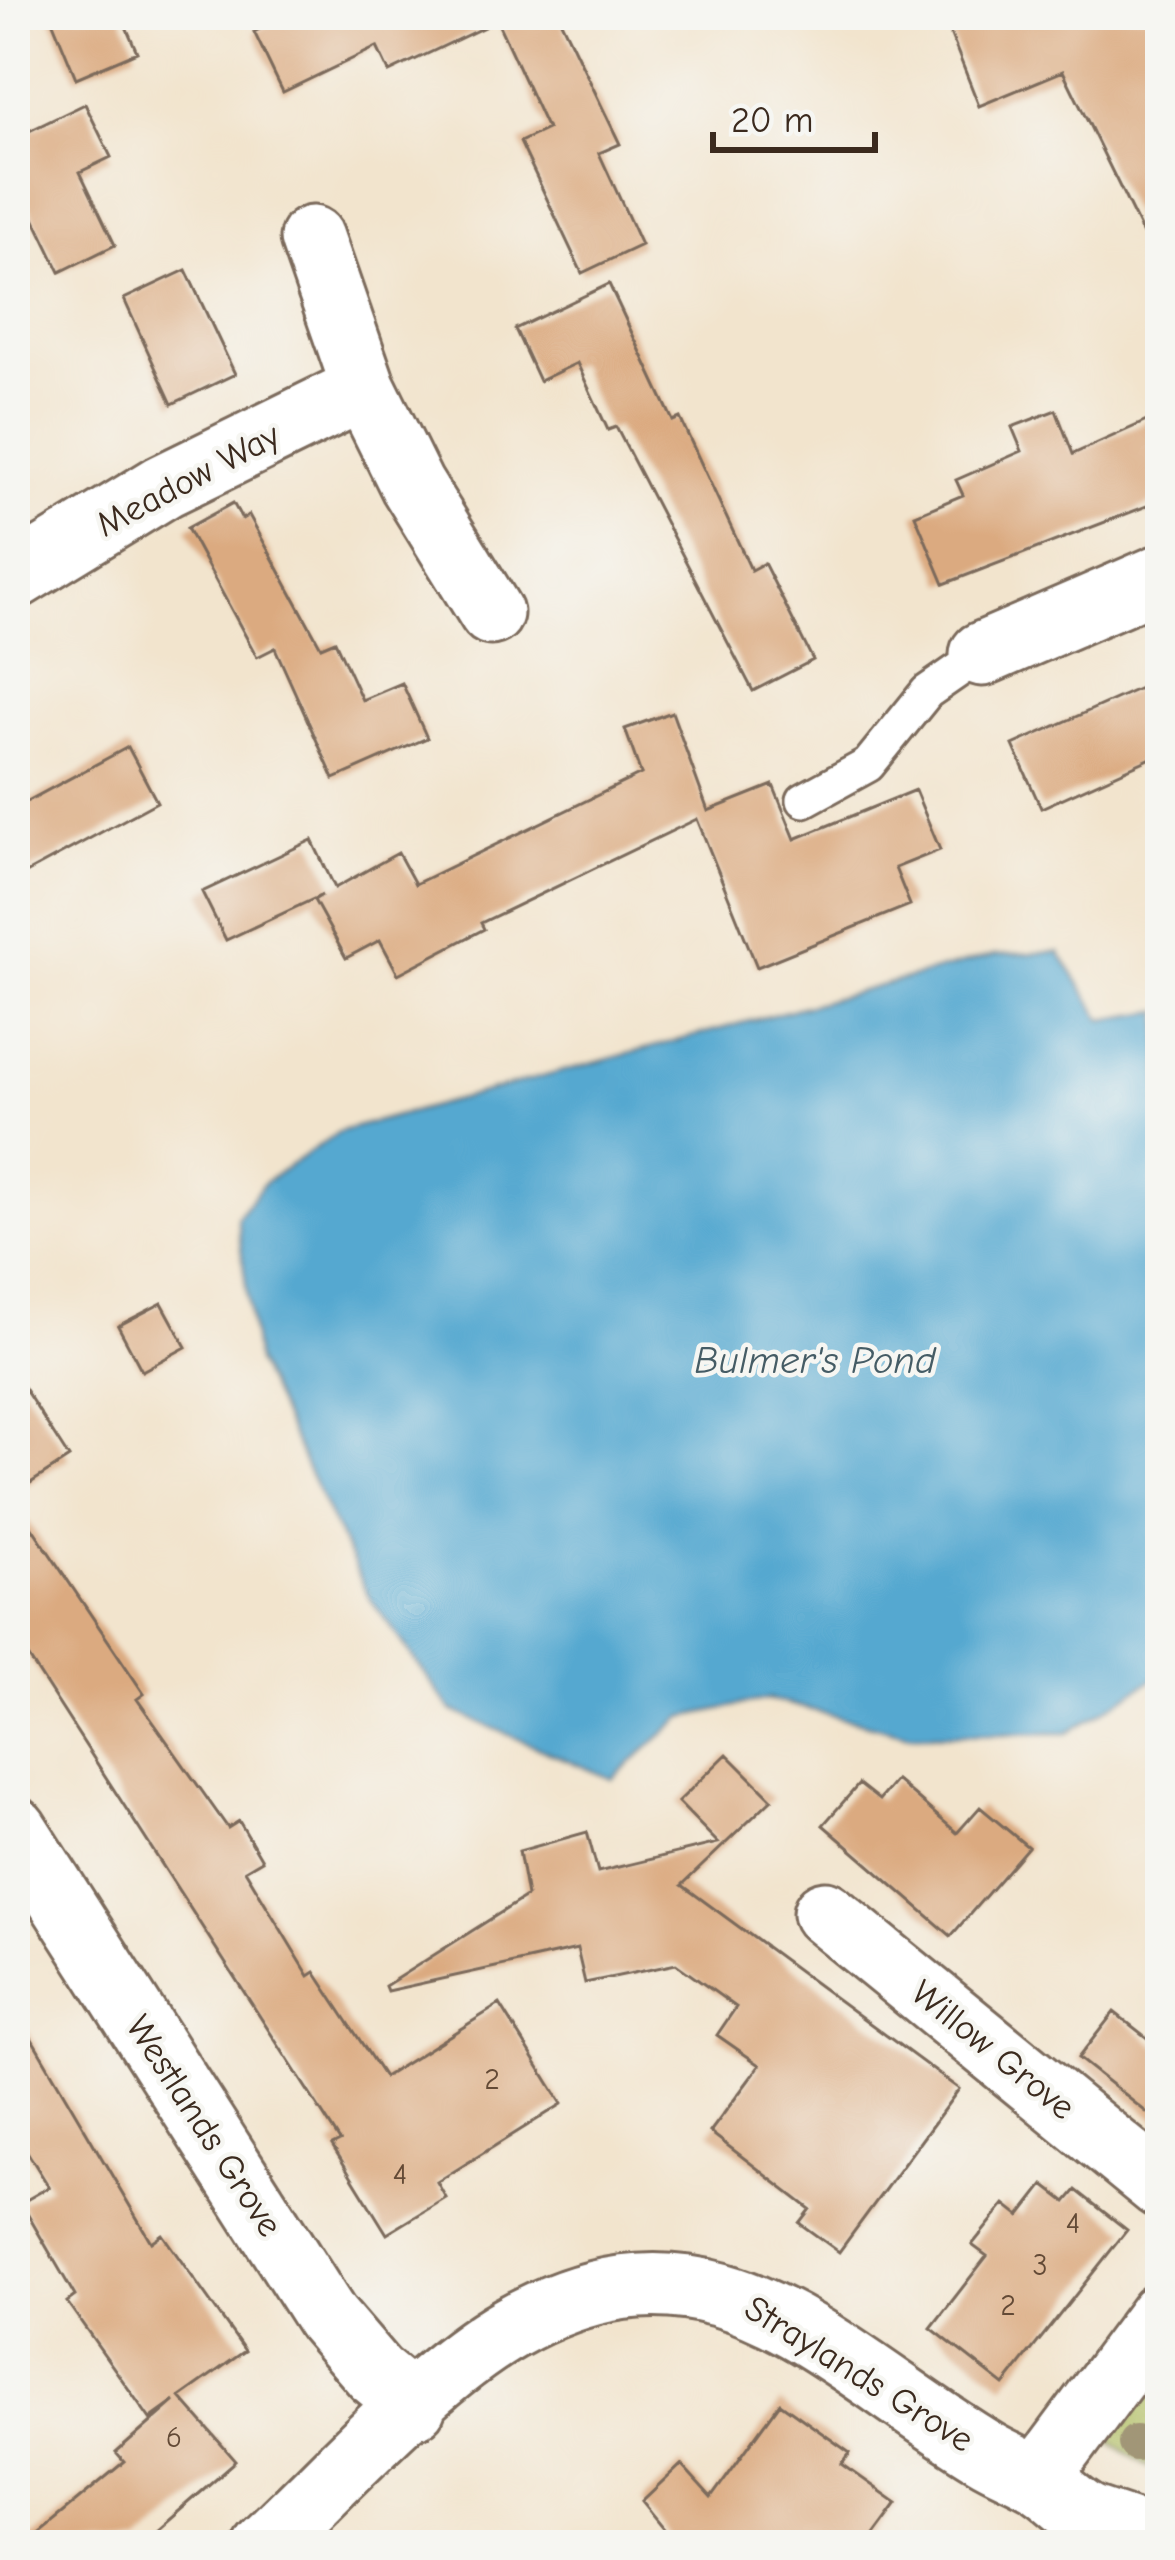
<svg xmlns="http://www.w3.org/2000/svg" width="1175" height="2560" viewBox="0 0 1175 2560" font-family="'Comic Neue',sans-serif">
<rect width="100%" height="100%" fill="#f6f6f2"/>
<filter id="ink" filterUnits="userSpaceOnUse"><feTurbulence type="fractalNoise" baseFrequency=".00833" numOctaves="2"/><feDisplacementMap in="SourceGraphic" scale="24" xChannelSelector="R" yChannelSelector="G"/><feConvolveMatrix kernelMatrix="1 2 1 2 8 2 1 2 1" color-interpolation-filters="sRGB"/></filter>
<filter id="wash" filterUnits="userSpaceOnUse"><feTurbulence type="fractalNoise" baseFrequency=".004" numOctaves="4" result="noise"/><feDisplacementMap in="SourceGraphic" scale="48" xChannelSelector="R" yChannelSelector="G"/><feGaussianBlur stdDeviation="2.7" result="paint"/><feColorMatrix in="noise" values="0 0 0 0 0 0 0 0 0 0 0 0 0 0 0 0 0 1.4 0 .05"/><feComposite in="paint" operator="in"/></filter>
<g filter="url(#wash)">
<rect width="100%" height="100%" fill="#f2e4cd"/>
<path fill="#afbc5e" stroke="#75733e" stroke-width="3" d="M 1160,2346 L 1160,2474 L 1095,2432 Z"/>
<path fill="#54a8d0" stroke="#486977" stroke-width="3" d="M 1059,952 L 1103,1020 L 1160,1011 L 1160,1675 L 1068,1733 L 911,1735 L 768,1699 L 683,1717 L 612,1779 L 451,1710 L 367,1594 L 256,1362 L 237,1217 L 265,1182 L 341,1131 L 995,955 Z"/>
<g id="blocks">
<path fill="#dbaa80" d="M 50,15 L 121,15 L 137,52 L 76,78 Z
M 288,15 L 558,15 L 620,144 L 599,153 L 641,245 L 582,273 L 520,142 L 547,129 L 497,21 L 389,72 L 377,47 L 283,92 L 254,32 Z
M 943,15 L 1160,15 L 1160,269 L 1063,71 L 979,106 Z
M 85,104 L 111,157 L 80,172 L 115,245 L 60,272 L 15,179 L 15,138 Z
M 186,270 L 235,374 L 172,404 L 124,299 Z
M 609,284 L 673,421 L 680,418 L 751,570 L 764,563 L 813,660 L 753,691 L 616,427 L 608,430 L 577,363 L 539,381 L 515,329 Z
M 1056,410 L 1073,454 L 1160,415 L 1160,501 L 944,584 L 915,515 L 963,495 L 956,480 L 1022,451 L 1012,427 Z
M 233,503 L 242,519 L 249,515 L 321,647 L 335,641 L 362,700 L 402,683 L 427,738 L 334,779 L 275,648 L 257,657 L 187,528 Z
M 1160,679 L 1160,754 L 1041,808 L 1013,745 Z
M 672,712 L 708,811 L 773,785 L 795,839 L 915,790 L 940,850 L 895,868 L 910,905 L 757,967 L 697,819 L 481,923 L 484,929 L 398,974 L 380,940 L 346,958 L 314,900 L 322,895 L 226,940 L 202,892 L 312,840 L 335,888 L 398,853 L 415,884 L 641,774 L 625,729 Z
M 128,747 L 157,802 L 15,879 L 15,808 Z
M 162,1303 L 186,1347 L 142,1371 L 118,1326 Z
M 15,1374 L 69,1458 L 15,1493 Z
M 15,1502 L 144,1694 L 137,1699 L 228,1828 L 239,1821 L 262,1860 L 245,1870 L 309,1976 L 315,1972 L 384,2077 L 500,2004 L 562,2104 L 437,2182 L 446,2198 L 387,2234 L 332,2145 L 340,2141 L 15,1636 Z
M 727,1754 L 772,1799 L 682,1885 L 959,2089 L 839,2252 L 799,2223 L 810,2209 L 710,2132 L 760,2065 L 717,2035 L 736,2007 L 676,1964 L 585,1983 L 577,1949 L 387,1991 L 385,1986 L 527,1896 L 519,1851 L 587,1832 L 598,1872 L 718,1843 L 678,1802 Z
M 896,1780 L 957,1833 L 980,1807 L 1028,1847 L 951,1936 L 823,1825 L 859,1784 L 879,1800 Z
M 15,2010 L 151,2242 L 162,2234 L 245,2351 L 180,2397 L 236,2461 L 139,2545 L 23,2545 L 124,2462 L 116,2453 L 175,2401 L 150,2419 L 67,2302 L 75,2296 L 21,2203 L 49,2187 L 15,2132 Z
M 1114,2012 L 1160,2048 L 1160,2123 L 1078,2058 Z
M 1044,2185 L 1066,2202 L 1076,2190 L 1127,2230 L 1004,2385 L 931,2328 L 987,2256 L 972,2245 L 1005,2204 L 1020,2216 Z
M 780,2403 L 850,2453 L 842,2464 L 897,2503 L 866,2545 L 677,2545 L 642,2502 L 681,2465 L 711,2498 Z"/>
</g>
</g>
<g filter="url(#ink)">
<use href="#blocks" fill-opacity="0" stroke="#7b6b5b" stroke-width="3"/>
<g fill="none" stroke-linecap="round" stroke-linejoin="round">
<defs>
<path id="service" d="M 804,800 L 868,765 L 927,692 L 982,654"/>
<path id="minor" d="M 312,238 L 364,388 L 412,485 L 491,613
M 15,577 L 164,486 L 364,388
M 982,654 L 1160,577
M 15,1829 L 327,2318 L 375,2374 L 414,2406
M 825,1913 L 1160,2186
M 1038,2479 L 1160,2315
M 264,2545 C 336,2478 426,2376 510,2328 C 713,2214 823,2354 985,2452 C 1003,2463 1023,2470 1041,2481 C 1058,2492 1074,2511 1093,2518 C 1117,2527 1137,2531 1160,2545"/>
</defs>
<use href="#service" stroke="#7b6b5b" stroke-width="39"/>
<use href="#minor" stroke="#7b6b5b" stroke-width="69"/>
<use href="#service" stroke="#fff" stroke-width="33"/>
<use href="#minor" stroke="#fff" stroke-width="63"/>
</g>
<circle fill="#a19677" cx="1136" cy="2443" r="18"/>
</g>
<g text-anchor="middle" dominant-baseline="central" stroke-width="9" stroke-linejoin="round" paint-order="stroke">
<g font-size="30" fill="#634a36">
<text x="492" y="2079">2</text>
<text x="400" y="2174">4</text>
<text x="1073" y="2223">4</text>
<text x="1040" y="2265">3</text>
<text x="1008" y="2305">2</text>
<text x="174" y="2437">6</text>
</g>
<g font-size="36" fill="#3b2a1e" stroke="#f6f6f2">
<text transform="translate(188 480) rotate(-28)">Meadow Way</text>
<text transform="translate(993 2050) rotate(39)">Willow Grove</text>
<text transform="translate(204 2126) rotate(57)">Westlands Grove</text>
<text transform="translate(859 2374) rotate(32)">Straylands Grove</text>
</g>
<g font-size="39" font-style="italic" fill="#455c65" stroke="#f6f6f2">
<text x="815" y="1360">Bulmer's Pond</text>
</g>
</g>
<rect width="1175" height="2560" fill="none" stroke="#f6f6f2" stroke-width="60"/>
<path d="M713 132v18h162v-18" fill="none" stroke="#3b2a1e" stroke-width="6"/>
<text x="731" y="132" font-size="36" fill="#3b2a1e" stroke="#f6f6f2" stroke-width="9" paint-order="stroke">20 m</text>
</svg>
